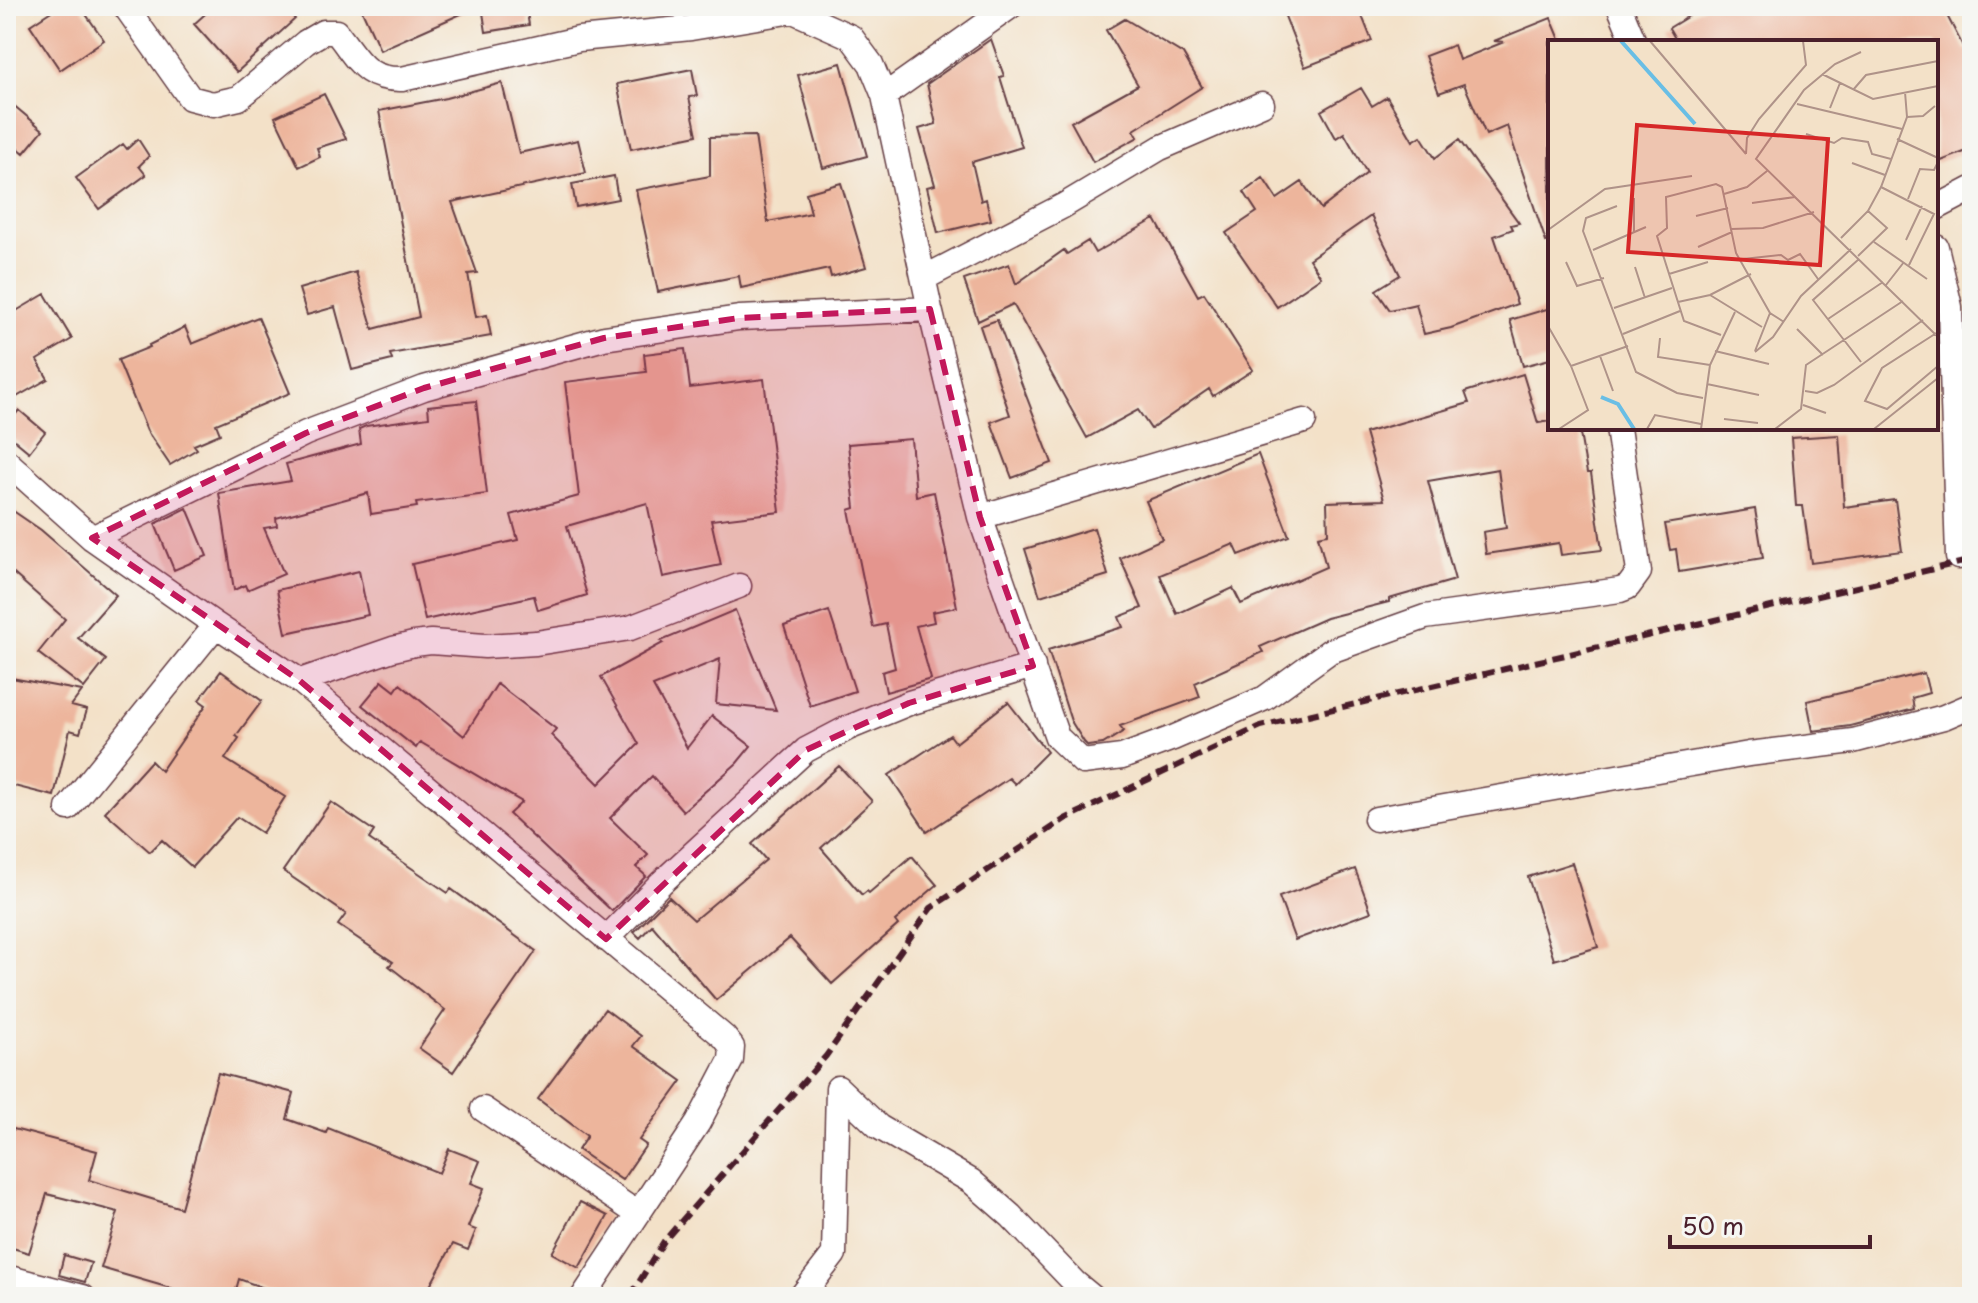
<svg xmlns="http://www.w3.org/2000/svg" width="1978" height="1303" viewBox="0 0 1978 1303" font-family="'Playpen Sans',sans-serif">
<rect width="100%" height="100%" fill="#f6f6f2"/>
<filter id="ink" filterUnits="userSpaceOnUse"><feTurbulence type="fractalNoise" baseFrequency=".0125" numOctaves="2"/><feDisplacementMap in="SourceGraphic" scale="16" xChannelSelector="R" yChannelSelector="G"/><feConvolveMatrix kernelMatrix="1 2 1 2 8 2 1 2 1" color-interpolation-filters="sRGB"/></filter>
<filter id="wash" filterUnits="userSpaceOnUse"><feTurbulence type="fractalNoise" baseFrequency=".006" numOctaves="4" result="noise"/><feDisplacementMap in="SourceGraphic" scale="32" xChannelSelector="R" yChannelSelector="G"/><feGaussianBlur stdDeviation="1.8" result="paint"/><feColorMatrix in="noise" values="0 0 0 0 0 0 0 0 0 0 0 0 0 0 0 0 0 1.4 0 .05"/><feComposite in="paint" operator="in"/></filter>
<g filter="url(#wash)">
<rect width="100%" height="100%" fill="#f3e1c8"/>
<g id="blocks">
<path fill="#edb59c" d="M 59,6 L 80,6 L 104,40 L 60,70 L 30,25 Z
M 214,6 L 284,6 L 295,19 L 237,72 L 194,24 Z
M 360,6 L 479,6 L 380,50 Z
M 482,6 L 526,6 L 529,25 L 486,32 Z
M 1281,6 L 1358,6 L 1372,41 L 1305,67 Z
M 1705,6 L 1942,6 L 1965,50 L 1972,47 L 1972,149 L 1936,163 L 1936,42 L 1677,42 L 1669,28 Z
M 1551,18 L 1561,42 L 1550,42 L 1550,241 L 1546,242 L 1507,126 L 1486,135 L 1464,84 L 1439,93 L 1425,56 L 1454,45 L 1459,60 L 1504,42 L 1494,41 Z
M 1125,19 L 1183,54 L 1202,87 L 1134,130 L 1138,137 L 1093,162 L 1071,122 L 1138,85 L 1106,30 Z
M 991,39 L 1004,76 L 1000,77 L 1022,147 L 972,162 L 981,201 L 986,199 L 991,220 L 938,233 L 927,187 L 935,185 L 919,129 L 936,124 L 927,84 Z
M 841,63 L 867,156 L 823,168 L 798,75 Z
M 692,69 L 697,96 L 689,97 L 697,135 L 631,149 L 617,84 Z
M 502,83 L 519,153 L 578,140 L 586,173 L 452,202 L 477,273 L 468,274 L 476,317 L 487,315 L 491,336 L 390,354 L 392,360 L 352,370 L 335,307 L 307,315 L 299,289 L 356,272 L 373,329 L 419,317 L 379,111 L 446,98 Z
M 1361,88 L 1372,106 L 1387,97 L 1413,141 L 1421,136 L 1435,158 L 1459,140 L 1519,223 L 1511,225 L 1513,229 L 1494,236 L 1517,304 L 1451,328 L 1424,334 L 1416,304 L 1390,310 L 1376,290 L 1400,275 L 1371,216 L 1309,259 L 1321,277 L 1277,307 L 1226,233 L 1257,212 L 1244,192 L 1263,178 L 1277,199 L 1302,182 L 1321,209 L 1367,173 L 1344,133 L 1336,138 L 1321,111 Z
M 324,94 L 346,139 L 317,148 L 320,157 L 299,167 L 275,117 Z
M 6,99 L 43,130 L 24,153 L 6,138 Z
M 755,136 L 768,222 L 811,213 L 806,193 L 841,183 L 866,267 L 831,277 L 829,269 L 741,288 L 739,276 L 658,292 L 636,190 L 710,176 L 710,137 Z
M 138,139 L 149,156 L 139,166 L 146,175 L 99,209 L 76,178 L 123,144 L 127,149 Z
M 614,176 L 618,199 L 576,207 L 572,184 Z
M 1155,219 L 1198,296 L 1204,293 L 1253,370 L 1213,396 L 1209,389 L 1151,429 L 1138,410 L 1087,438 L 1013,304 L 978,321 L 964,280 L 1009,264 L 1016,284 L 1064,250 L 1067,254 L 1088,241 L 1095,253 Z
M 45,294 L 72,339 L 37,360 L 48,379 L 6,403 L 6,317 Z
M 1550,308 L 1550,359 L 1523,366 L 1510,320 Z
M 258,317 L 290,393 L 216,424 L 220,434 L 194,445 L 197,449 L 170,465 L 147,431 L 118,360 L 150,347 L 149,345 L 185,327 L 192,344 Z
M 997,320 L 1052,463 L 1012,478 L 991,422 L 1010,415 L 980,326 Z
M 685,349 L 690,388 L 764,379 L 780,512 L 711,520 L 721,565 L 663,577 L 647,503 L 567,526 L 587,595 L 538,610 L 534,596 L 425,620 L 412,564 L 518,540 L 511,515 L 579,496 L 565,382 L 646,372 L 644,354 Z
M 1523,374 L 1538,423 L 1550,421 L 1550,428 L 1579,428 L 1587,473 L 1591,473 L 1602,550 L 1561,555 L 1559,543 L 1486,554 L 1483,532 L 1506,528 L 1498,469 L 1428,481 L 1455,580 L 1389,599 L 1389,602 L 1326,618 L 1260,647 L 1263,652 L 1195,683 L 1200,697 L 1120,726 L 1124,731 L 1103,744 L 1088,746 L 1084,742 L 1071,721 L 1048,650 L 1123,627 L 1119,617 L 1142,608 L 1120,558 L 1162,539 L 1146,501 L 1258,454 L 1289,536 L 1239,555 L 1234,544 L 1160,575 L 1177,614 L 1233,588 L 1241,604 L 1326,567 L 1318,536 L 1328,534 L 1327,502 L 1384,500 L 1365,433 L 1469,403 L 1465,392 Z
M 476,401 L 487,494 L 416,503 L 417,507 L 371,514 L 368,493 L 276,518 L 277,526 L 264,528 L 284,574 L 247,590 L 245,585 L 234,590 L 219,493 L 291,481 L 286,464 L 361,444 L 359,429 L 366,426 L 429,417 L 428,406 Z
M 19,410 L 45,432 L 29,452 L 6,433 L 6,426 Z
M 1839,435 L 1844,507 L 1895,500 L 1902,551 L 1811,563 L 1803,506 L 1796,506 L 1791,438 Z
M 911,439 L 916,496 L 934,492 L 957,607 L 932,612 L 934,622 L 916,626 L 931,679 L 886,692 L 882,672 L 895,668 L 886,624 L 873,627 L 849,510 L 855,508 L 848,444 Z
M 6,506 L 41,530 L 116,595 L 78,638 L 106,660 L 84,688 L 38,653 L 65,619 L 6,567 Z
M 187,508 L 207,556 L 174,570 L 155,524 Z
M 1755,509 L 1763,558 L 1679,572 L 1676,549 L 1670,550 L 1665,524 Z
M 1094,528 L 1108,575 L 1040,596 L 1025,549 Z
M 359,571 L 368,615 L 286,633 L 277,590 Z
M 735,610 L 776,710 L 716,704 L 720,659 L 653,686 L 687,748 L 712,716 L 751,746 L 737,763 L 683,811 L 652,776 L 610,818 L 648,855 L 636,867 L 646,876 L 612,911 L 509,814 L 522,802 L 420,742 L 416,748 L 362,705 L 382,681 L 395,691 L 400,684 L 464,736 L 497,684 L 556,729 L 551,735 L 599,784 L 639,744 L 601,677 L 663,643 L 661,641 Z
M 829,611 L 855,691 L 810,706 L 784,626 Z
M 221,671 L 262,701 L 236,736 L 239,738 L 225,759 L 285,797 L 262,833 L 237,817 L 192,867 L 162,840 L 150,852 L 105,812 L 151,761 L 161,771 L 206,705 L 199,700 Z
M 1924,673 L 1929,693 L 1912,698 L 1914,709 L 1850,726 L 1813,731 L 1807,701 Z
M 6,677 L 82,691 L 71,706 L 87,710 L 80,733 L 70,730 L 54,796 L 6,784 Z
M 1008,702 L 1047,752 L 1015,784 L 1009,778 L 927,832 L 889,775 L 950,735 L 956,743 Z
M 839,766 L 872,801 L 821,848 L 862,895 L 867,891 L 869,893 L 912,856 L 937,885 L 895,921 L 898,925 L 832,984 L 790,938 L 716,1000 L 652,925 L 640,938 L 634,932 L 669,897 L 694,920 L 766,860 L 752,844 Z
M 331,802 L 374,831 L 369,839 L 448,893 L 451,889 L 536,951 L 453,1072 L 419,1048 L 445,1010 L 389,966 L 393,962 L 338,925 L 346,914 L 283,871 Z
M 1572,863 L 1598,947 L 1554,960 L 1528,877 Z
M 1355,869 L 1371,912 L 1295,940 L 1279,897 Z
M 605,1009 L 641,1036 L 633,1046 L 682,1081 L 639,1140 L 646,1145 L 622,1180 L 578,1150 L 587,1136 L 538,1099 Z
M 218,1073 L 294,1093 L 287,1119 L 326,1133 L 328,1128 L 439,1173 L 449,1149 L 480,1161 L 471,1183 L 484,1188 L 468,1227 L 476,1230 L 468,1250 L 453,1244 L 424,1297 L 289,1297 L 239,1279 L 234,1297 L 201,1297 L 101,1268 L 118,1212 L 47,1194 L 29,1253 L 6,1246 L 6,1127 L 97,1151 L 89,1180 L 181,1208 Z
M 580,1202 L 608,1216 L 579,1268 L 552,1253 Z
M 64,1255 L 91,1263 L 85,1282 L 59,1275 Z"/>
</g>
</g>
<g filter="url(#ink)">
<use href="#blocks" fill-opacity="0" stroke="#633c43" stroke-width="2"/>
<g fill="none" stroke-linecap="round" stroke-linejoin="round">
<defs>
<path id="minor" d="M 125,6 L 190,98 L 213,104 L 239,98 L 306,42 L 323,32 L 336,32 C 358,59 364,80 402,79 L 579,39 L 691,28 L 793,11
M 789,6 L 793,11 L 851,37 L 871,64 L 884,96 L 930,309 L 980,517 L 1057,737 L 1083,762 L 1122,757 L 1173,738 L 1265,698 L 1330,651 L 1425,617 L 1620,590 L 1628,587 L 1639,572 L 1618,428
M 1619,6 L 1634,42
M 884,96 L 1011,6
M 1936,208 L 1972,189
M 1936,247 L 1950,307 L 1958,557
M 924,278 L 1063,206 L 1160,148 L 1262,104
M 6,461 L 92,538 L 216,625 L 300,681 L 724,1037 L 732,1047 L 731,1060 L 698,1123 L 583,1297
M 980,517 L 1304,421
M 92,538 L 306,433 L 424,388 L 604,338 L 739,318 L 930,309
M 300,681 L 393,649 L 414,644 L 431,642 L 485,646 L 536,643 L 630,628 L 739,586
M 68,808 L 216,625
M 1376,819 L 1749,754 L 1853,741 L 1944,717 L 1972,705
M 606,939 L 661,883 L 806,750 L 848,728 L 909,703 L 1033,666
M 838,1088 L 879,1127 L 971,1181 L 1011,1216 L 1075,1283 L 1092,1297
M 483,1109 L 638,1214
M 6,1277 L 83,1297
M 801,1297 L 834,1254 L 838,1088"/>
</defs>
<use href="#minor" stroke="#633c43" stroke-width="27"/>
<use href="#minor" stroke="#fff" stroke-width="24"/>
<path stroke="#4a1f2b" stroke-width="6" stroke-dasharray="12 6" stroke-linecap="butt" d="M 630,1297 L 664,1241 L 826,1056 L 931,908 L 1065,819 L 1261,726 L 1972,560"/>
</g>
</g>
<path fill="#c2185b" fill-opacity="0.2" stroke="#c2185b" stroke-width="6" stroke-dasharray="16 10" stroke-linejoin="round" d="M 930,309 L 980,517 L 1033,666 L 909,703 L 806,750 L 606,939 L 300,681 L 92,538 L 306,433 L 424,388 L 604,338 L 739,318 Z"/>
<g transform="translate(1548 40)">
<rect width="390" height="390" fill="#f3e1c8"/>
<path fill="none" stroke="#69bee5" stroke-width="4" d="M 73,1 L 147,84M 53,357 L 70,364 L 86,389"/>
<path fill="none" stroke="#af9389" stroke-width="2" d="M 102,1 L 198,114M 313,12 L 287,24 L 256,50 L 208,119 L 390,297M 274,34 L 325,59 L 390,46M 305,50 L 318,35 L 390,21M 249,64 L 354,89M 282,68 L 292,43M 359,77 L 375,76 L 387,66M 258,94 L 286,103 L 294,98 L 320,102 L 324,114 L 343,119M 349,99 L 390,118M 198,114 L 199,98 L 211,79 L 258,25 L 255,1M 304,123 L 337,135M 333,147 L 386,174 L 361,225M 176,154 L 199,147 L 219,131M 86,158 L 86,192M 360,159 L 372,129 L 386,130 L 390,122M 204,163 L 247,157M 69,166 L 38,178 L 35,191 L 88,332 L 129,353 L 155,358M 148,176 L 180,168M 183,189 L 215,188 L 266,172M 0,190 L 57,149 L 144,136M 293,198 L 320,171 L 333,147 L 359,77 L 357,52M 358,200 L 374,166M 326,202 L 379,239M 150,207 L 184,192M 45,210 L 98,187M 310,216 L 339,188 L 320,171M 195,219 L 233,215 L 240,220 L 252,214 L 270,239M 311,219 L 265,260 L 313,322M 18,222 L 29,246 L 56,238M 87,227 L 97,258M 121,234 L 160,222M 338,245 L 356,222M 162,255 L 214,287M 130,262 L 162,255 L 203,234M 66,268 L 124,248M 280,279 L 335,242M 0,286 L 23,326 L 80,306M 249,289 L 275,315M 390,292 L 334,328 L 317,361 L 339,369 L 390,326M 75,294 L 132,271M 173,295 L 136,281 L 109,196 L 119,188 L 118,157 L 168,144 L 174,147 L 188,213 L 222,273 L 236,282M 112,298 L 110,317 L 162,325M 167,311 L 221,324M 207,311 L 222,273M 207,312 L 225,297 L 253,256 L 303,209M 52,316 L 65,351M 159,344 L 211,355M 257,351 L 269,353 L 286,345 L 375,280M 255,365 L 278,373M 176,379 L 210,383M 11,389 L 40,370 L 23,326M 99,389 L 107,375 L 153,384M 153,389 L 162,325 L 187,272M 227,389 L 253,369 L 258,325 L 355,261M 326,389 L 390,338"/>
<path fill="#d62828" fill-opacity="0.15" stroke="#d62828" stroke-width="4" d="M 89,85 L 280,99 L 272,225 L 80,212 Z"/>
<rect width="390" height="390" fill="none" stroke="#4a1f2b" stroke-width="4"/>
</g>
<rect width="1978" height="1303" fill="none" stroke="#f6f6f2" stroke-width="32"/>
<path d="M1670 1235v12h200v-12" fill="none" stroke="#4a1f2b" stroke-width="4"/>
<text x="1682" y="1235" font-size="24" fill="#4a1f2b" stroke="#f6f6f2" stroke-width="6" paint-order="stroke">50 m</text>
</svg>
